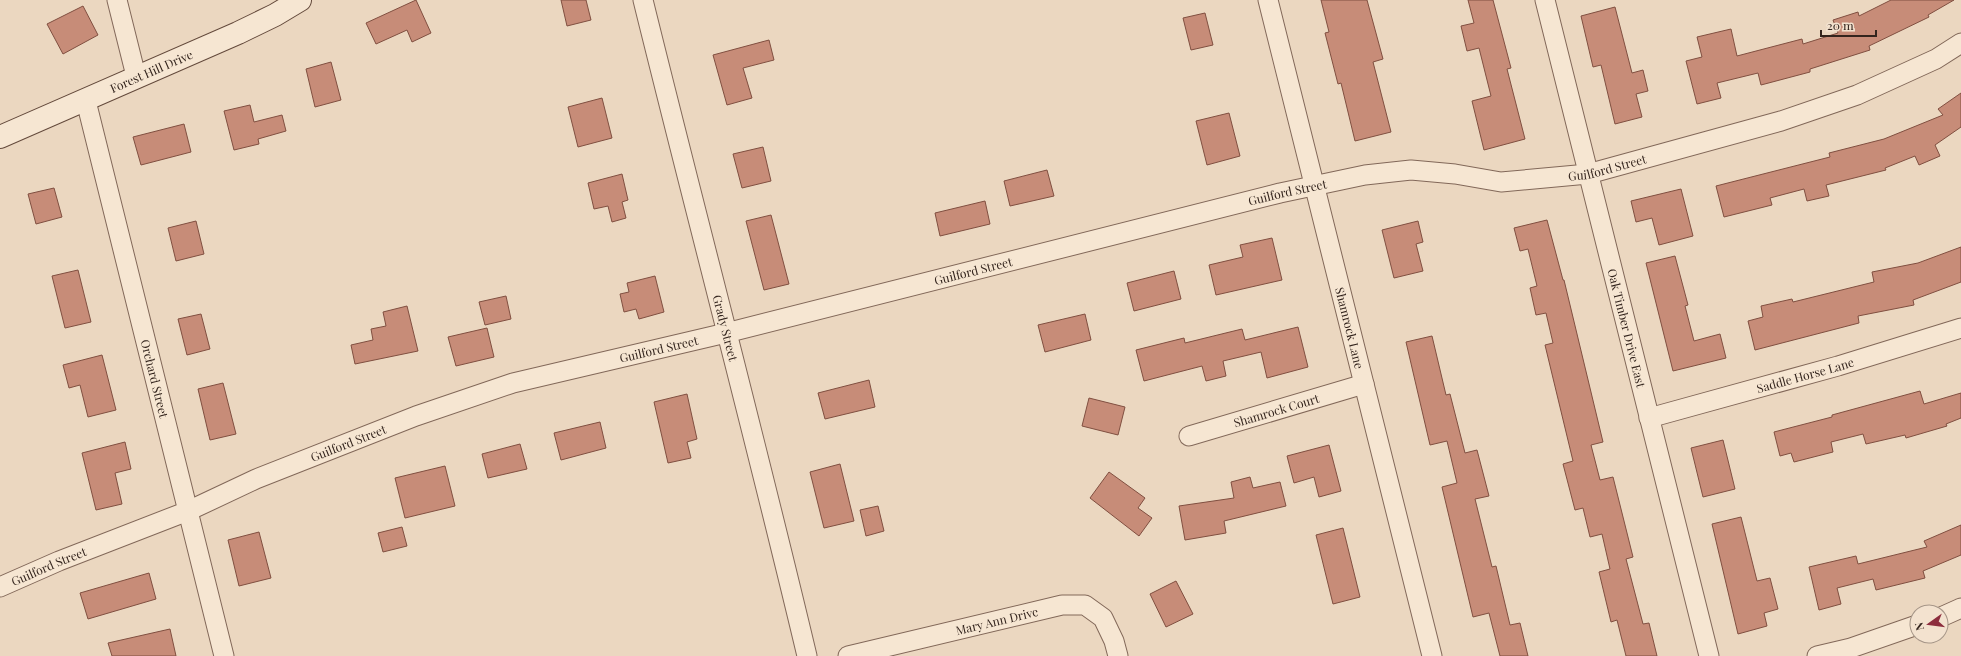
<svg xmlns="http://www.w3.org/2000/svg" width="1961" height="656" viewBox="0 0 1961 656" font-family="'Playfair Display',serif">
<rect width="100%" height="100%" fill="#ebd7c0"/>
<path fill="#c78c78" stroke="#804f40" d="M 416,0 L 431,33 L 412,42 L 407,30 L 376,44 L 366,23 Z
M 561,0 L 586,0 L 591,20 L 567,26 Z
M 1321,0 L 1367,0 L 1383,59 L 1373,62 L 1391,132 L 1355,141 L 1341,83 L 1338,84 L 1325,33 L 1329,32 Z
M 1468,0 L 1493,0 L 1511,68 L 1507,69 L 1525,139 L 1484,150 L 1472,101 L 1491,96 L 1479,48 L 1467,51 L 1461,26 L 1474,23 Z
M 1891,0 L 1954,0 L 1928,15 L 1929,17 L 1869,46 L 1870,50 L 1810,69 L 1810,72 L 1761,85 L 1758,73 L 1717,83 L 1721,98 L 1697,104 L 1686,61 L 1702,57 L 1697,37 L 1731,29 L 1737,56 L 1802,39 L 1803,44 L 1838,33 L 1833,20 L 1858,12 L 1859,16 Z
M 83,6 L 98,35 L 63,54 L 47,24 Z
M 1615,7 L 1632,73 L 1643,70 L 1648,91 L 1636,94 L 1642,117 L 1615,124 L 1601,65 L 1593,67 L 1581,16 Z
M 1205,13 L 1213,45 L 1191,50 L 1183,18 Z
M 769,40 L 774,60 L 743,68 L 752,98 L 727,105 L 713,55 Z
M 331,62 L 341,100 L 315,107 L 306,69 Z
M 1961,93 L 1961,127 L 1935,145 L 1940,156 L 1919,165 L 1915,156 L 1885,168 L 1886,170 L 1826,185 L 1829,196 L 1807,201 L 1804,189 L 1770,198 L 1772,205 L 1724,217 L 1716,186 L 1830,157 L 1829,153 L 1884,139 L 1943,115 L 1938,109 Z
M 602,98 L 612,138 L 578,147 L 568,107 Z
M 250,105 L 254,122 L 282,115 L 286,131 L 258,139 L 259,144 L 234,150 L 224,111 Z
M 1229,113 L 1240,156 L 1207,165 L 1196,121 Z
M 184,124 L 191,152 L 141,165 L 133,137 Z
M 763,147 L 771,181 L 742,188 L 733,154 Z
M 1047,170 L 1054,196 L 1010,206 L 1004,181 Z
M 622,174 L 628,200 L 622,202 L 626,218 L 612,222 L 608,206 L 594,209 L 588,183 Z
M 54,188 L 62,217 L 36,224 L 28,194 Z
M 1681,189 L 1693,236 L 1659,245 L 1652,218 L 1636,222 L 1631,201 Z
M 985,201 L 990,224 L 940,236 L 935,213 Z
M 771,215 L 789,284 L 764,290 L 746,221 Z
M 1547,220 L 1563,280 L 1564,280 L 1603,442 L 1591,445 L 1600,480 L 1613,477 L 1633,557 L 1626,559 L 1643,624 L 1649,623 L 1657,656 L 1626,656 L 1617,620 L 1611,622 L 1599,572 L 1610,569 L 1602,534 L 1590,537 L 1583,508 L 1575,510 L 1563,464 L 1573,461 L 1545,345 L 1553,343 L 1546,313 L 1536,315 L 1530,288 L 1537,286 L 1528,249 L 1520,251 L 1514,228 Z
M 196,221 L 204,254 L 176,261 L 168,228 Z
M 1418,221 L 1423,242 L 1416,244 L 1423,271 L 1394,278 L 1382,230 Z
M 1272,238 L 1282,280 L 1216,295 L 1209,265 L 1243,257 L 1240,245 Z
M 1961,247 L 1961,282 L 1913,300 L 1914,305 L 1858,316 L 1859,323 L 1755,350 L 1748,321 L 1763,317 L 1761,306 L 1792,299 L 1793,302 L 1874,282 L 1872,272 L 1918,263 Z
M 1675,256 L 1688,305 L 1685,306 L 1694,341 L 1720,334 L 1726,358 L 1673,371 L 1646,263 Z
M 78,270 L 91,322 L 65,328 L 52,276 Z
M 1174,271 L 1181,299 L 1134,311 L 1127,283 Z
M 655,276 L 664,312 L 639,319 L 636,309 L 624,312 L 620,294 L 629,292 L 627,283 Z
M 506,296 L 511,319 L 485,325 L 479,302 Z
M 407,306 L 418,351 L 355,364 L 351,345 L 373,340 L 371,329 L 386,326 L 383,312 Z
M 201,314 L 210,349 L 187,355 L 178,319 Z
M 1085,314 L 1091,340 L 1045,352 L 1038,325 Z
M 1298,327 L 1308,367 L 1267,378 L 1261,352 L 1223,361 L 1226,376 L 1206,381 L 1202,366 L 1144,381 L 1136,350 L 1184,338 L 1185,343 L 1242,329 L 1245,340 Z
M 487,328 L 494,357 L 456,366 L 448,337 Z
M 1432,336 L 1446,395 L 1450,394 L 1465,453 L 1477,450 L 1489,496 L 1475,499 L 1492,567 L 1496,566 L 1510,625 L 1520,623 L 1528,656 L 1500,656 L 1489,613 L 1473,617 L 1442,487 L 1457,483 L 1447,441 L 1430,445 L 1406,342 Z
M 102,355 L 116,410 L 88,417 L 80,385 L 69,388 L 63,365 Z
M 869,380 L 875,407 L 825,419 L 818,393 Z
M 223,383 L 236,434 L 210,440 L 198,389 Z
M 1920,391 L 1924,404 L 1961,393 L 1961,418 L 1946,424 L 1947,426 L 1906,438 L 1905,435 L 1866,444 L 1863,434 L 1831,442 L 1833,452 L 1794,462 L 1791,453 L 1780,456 L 1774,432 L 1832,417 L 1832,415 Z
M 687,394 L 697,439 L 687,442 L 691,458 L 668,463 L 654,402 Z
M 1089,398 L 1125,407 L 1118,435 L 1082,426 Z
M 600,422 L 606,448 L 561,460 L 554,433 Z
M 1723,440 L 1735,489 L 1703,497 L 1691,448 Z
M 125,442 L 131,469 L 115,473 L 122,504 L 96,510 L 82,453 Z
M 520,444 L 527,469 L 488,478 L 482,454 Z
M 1329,445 L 1341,491 L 1319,497 L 1314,477 L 1294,483 L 1287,456 Z
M 840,464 L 854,521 L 824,528 L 810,472 Z
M 445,466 L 455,506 L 405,518 L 395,478 Z
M 1109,472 L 1145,498 L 1138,508 L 1152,518 L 1139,536 L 1090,498 Z
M 1250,477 L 1253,488 L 1280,482 L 1286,506 L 1224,521 L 1226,533 L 1185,540 L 1179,506 L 1234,498 L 1231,482 Z
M 878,506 L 884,531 L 866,536 L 860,510 Z
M 1741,517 L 1757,581 L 1770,578 L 1778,609 L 1764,613 L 1767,626 L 1738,634 L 1712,524 Z
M 1961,525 L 1961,555 L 1923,571 L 1925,578 L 1876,590 L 1873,579 L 1837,588 L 1841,604 L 1819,610 L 1809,567 L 1856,556 L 1858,564 L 1927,547 L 1924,541 Z
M 402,527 L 407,546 L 383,552 L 378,533 Z
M 1343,528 L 1360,597 L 1333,604 L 1316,535 Z
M 259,532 L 271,578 L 239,586 L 228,540 Z
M 149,573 L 156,599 L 88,619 L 80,593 Z
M 1176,581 L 1193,614 L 1166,627 L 1150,594 Z
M 170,629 L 176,656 L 112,656 L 108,643 Z"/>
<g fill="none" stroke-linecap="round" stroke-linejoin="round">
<defs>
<g id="street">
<path d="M 117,0 L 136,76"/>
<path id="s1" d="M 643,0 C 697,219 755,437 807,656"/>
<path id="s2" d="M 1268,0 L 1432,656"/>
<path id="s3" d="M 1545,0 L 1709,656"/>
<path id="s4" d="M 86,101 L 224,656"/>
<path id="s5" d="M 1649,418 L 1838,366 L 1961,328"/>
<path id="s6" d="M 1189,436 L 1364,384"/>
<path id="s7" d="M 0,587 L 59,561 L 188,511 L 256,479 L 416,416 L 513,383 L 726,333 L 1280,193 L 1365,175 L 1411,170 L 1455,174 L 1501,182 L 1588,174 L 1781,121 L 1857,95 L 1936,59 L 1961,43"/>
<path d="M 1941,617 L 1961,608"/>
<path id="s8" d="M 848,656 L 1062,605 L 1085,605 L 1103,618 L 1114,641 L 1118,656"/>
<path d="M 1817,656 L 1851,648 L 1917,625"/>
</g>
<g id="secondary">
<path id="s9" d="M 0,137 L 238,33 L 275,15 L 300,0"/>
</g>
</defs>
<use href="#street" stroke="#826859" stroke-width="21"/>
<use href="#secondary" stroke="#644a3c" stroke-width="24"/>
<use href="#street" stroke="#f6e6d2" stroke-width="19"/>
<use href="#secondary" stroke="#f6e6d2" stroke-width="22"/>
</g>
<g text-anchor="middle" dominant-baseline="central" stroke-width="4" stroke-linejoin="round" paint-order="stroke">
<g font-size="12" fill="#33241d" stroke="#f3e2cf">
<text stroke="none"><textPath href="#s9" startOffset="165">Forest Hill Drive</textPath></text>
<text stroke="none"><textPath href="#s7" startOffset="1674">Guilford Street</textPath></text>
<text stroke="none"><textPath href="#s7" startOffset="1350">Guilford Street</textPath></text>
<text stroke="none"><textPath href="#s7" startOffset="1026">Guilford Street</textPath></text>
<text stroke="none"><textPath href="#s1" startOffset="338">Grady Street</textPath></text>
<text stroke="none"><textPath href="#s2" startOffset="338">Shamrock Lane</textPath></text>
<text stroke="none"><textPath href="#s3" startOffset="338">Oak Timber Drive East</textPath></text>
<text stroke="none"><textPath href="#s7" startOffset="702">Guilford Street</textPath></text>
<text stroke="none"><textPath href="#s5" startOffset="162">Saddle Horse Lane</textPath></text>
<text stroke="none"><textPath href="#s4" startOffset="286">Orchard Street</textPath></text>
<text stroke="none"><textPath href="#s6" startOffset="91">Shamrock Court</textPath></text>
<text stroke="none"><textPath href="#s7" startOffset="377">Guilford Street</textPath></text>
<text stroke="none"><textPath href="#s7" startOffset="53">Guilford Street</textPath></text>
<text stroke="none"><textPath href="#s8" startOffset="153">Mary Ann Drive</textPath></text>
</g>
</g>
<g transform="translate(1929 624) rotate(256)"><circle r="19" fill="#f3e2cf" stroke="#a69688"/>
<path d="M0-3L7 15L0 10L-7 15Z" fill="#8d2d3d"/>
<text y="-6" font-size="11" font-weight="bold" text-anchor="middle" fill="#33241d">N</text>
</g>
<path d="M1821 30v6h55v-6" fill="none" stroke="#33241d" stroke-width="2"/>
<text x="1827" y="30" font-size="12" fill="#33241d" stroke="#f3e2cf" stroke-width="3" paint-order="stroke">20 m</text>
</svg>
